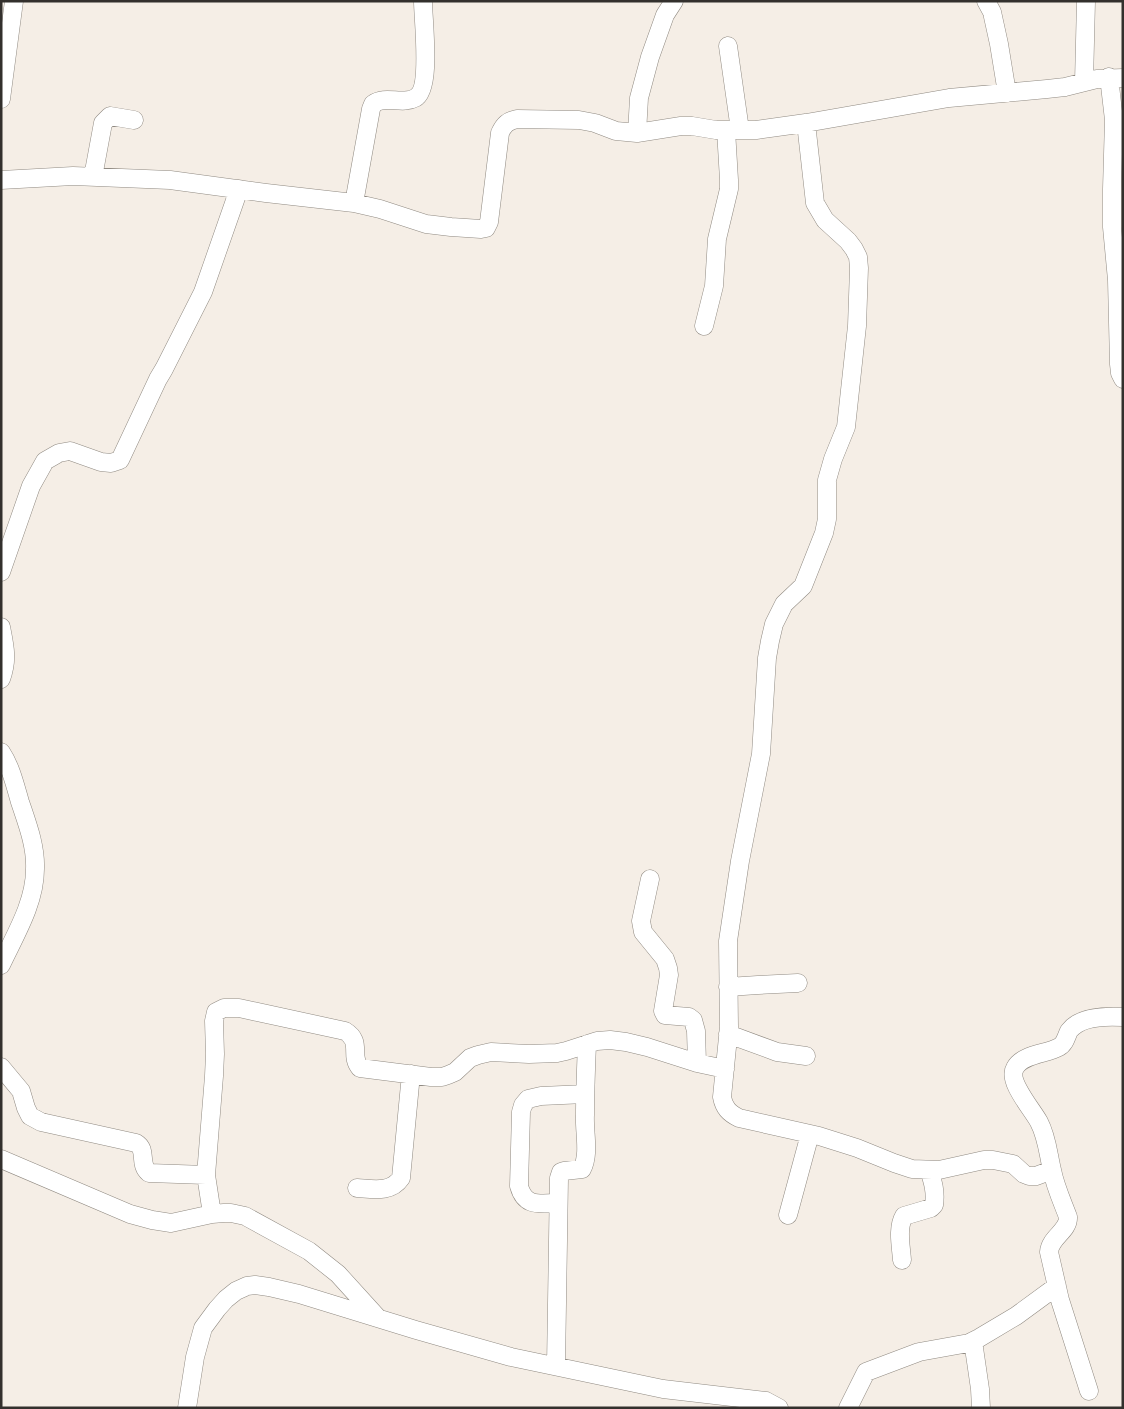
<svg xmlns="http://www.w3.org/2000/svg" width="1124" height="1409" viewBox="0 0 1124 1409" font-family="'PT Sans',sans-serif">
<rect width="100%" height="100%" fill="#f5eee6"/>
<g fill="none" stroke-linecap="round" stroke-linejoin="round">
<defs>
<path id="minor" d="M 986,1 L 992,12 L 999,44 L 1007,93
M 728,46 L 740,130
M 1109,77 L 1114,120 L 1112,189 L 1112,227 L 1117,280 L 1119,364 L 1120,373 L 1123,379
M 1084,82 L 1086,1
M 1,99 L 14,1
M 806,123 L 815,203 L 825,220 L 848,241 L 854,249 L 858,257 L 859,268 L 857,326 L 846,427 L 833,459 L 827,480 L 827,519 L 824,533 L 803,586 L 784,604 L 774,624 L 770,641 L 767,658 L 761,754 L 740,861 L 728,941 L 729,1027 L 722,1097 C 724,1108 729,1113 739,1118 L 819,1136 L 857,1148 L 894,1163 L 912,1169 L 939,1170 L 984,1160 L 993,1160 L 1013,1164 L 1024,1174 L 1029,1176 L 1036,1176 L 1052,1170
M 637,133 L 639,98 L 650,57 L 665,15 L 674,1
M 93,177 L 103,123 L 110,116 L 134,120
M 1,180 L 73,176 L 170,180 L 266,193 L 354,203 L 380,209 L 426,224 L 451,227 L 481,229 L 486,228 L 489,222 L 500,133 C 504,124 508,121 517,119 L 579,120 L 595,123 L 616,131 L 637,133 L 681,126 L 692,126 L 716,130 L 756,130 L 806,123 L 949,98 L 1047,89 L 1065,87 L 1097,79 L 1123,78
M 354,203 L 371,109 L 373,104 C 385,95 402,105 415,98 C 432,90 423,20 423,1
M 704,326 L 714,286 L 717,239 L 729,189 L 729,180 L 726,130
M 1,572 L 31,486 L 45,461 L 59,453 L 70,451 L 101,462 L 111,463 L 120,460 L 158,379 L 164,369 L 203,292 L 239,189
M 1,627 C 5,647 8,660 1,679
M 1,752 C 11,767 15,785 20,802 C 27,823 36,846 35,869 C 35,903 15,935 1,965
M 650,879 L 641,921 L 643,932 L 665,959 L 668,968 L 669,975 L 663,1011 L 665,1015 L 689,1017 L 693,1020 L 696,1031 L 697,1063
M 728,987 L 758,985 L 798,983
M 728,1034 L 777,1052 L 806,1056
M 1,1067 L 21,1091 L 26,1108 L 30,1116 L 41,1122 L 136,1143 C 148,1150 138,1164 149,1173 L 206,1175
M 1,1159 L 130,1214 L 152,1220 L 171,1223 L 212,1214 L 224,1213 L 231,1213 L 245,1216 L 309,1251 L 338,1274 L 377,1317
M 357,1188 C 373,1189 391,1193 401,1178 L 411,1074
M 558,1203 C 540,1203 525,1208 519,1186 L 521,1112 L 523,1105 L 528,1099 L 541,1096 L 585,1094
M 212,1214 L 206,1175 L 214,1076 L 215,1054 L 214,1021 L 216,1012 L 224,1008 L 239,1008 L 345,1031 C 363,1042 349,1055 360,1068 L 431,1077 L 442,1077 L 448,1075 L 455,1072 L 470,1058 L 478,1055 L 491,1052 L 529,1054 L 557,1053 L 566,1051 L 597,1041 L 610,1040 L 626,1042 L 647,1047 L 697,1063 L 725,1069
M 788,1215 L 810,1134
M 902,1260 C 901,1246 897,1228 904,1216 L 931,1208 L 934,1205 C 936,1192 933,1182 929,1170
M 973,1341 L 980,1389 L 981,1408
M 556,1366 L 559,1178 L 561,1172 L 564,1171 L 582,1169 C 590,1154 584,1132 585,1115 C 585,1091 586,1068 587,1044
M 1089,1391 L 1060,1300 L 1049,1252 C 1050,1237 1069,1231 1068,1217 C 1062,1201 1055,1186 1052,1170 C 1048,1153 1047,1137 1039,1122 C 1032,1109 1007,1081 1015,1068 C 1022,1054 1047,1054 1059,1047 C 1065,1044 1066,1037 1069,1031 C 1080,1016 1106,1016 1123,1017
M 187,1408 L 195,1357 L 203,1328 L 217,1309 L 226,1299 L 236,1291 L 247,1286 L 255,1285 L 269,1287 L 299,1294 L 416,1330 L 511,1357 L 663,1389 L 766,1401 L 779,1408
M 848,1408 L 866,1372 L 919,1352 L 969,1343 L 979,1338 L 1016,1316 L 1057,1286"/>
</defs>
<use href="#minor" stroke="#908a82" stroke-width="19"/>
<use href="#minor" stroke="#fff" stroke-width="18"/>
</g>
<rect width="1124" height="1409" fill="none" stroke="#33302d" stroke-width="5"/>
</svg>
